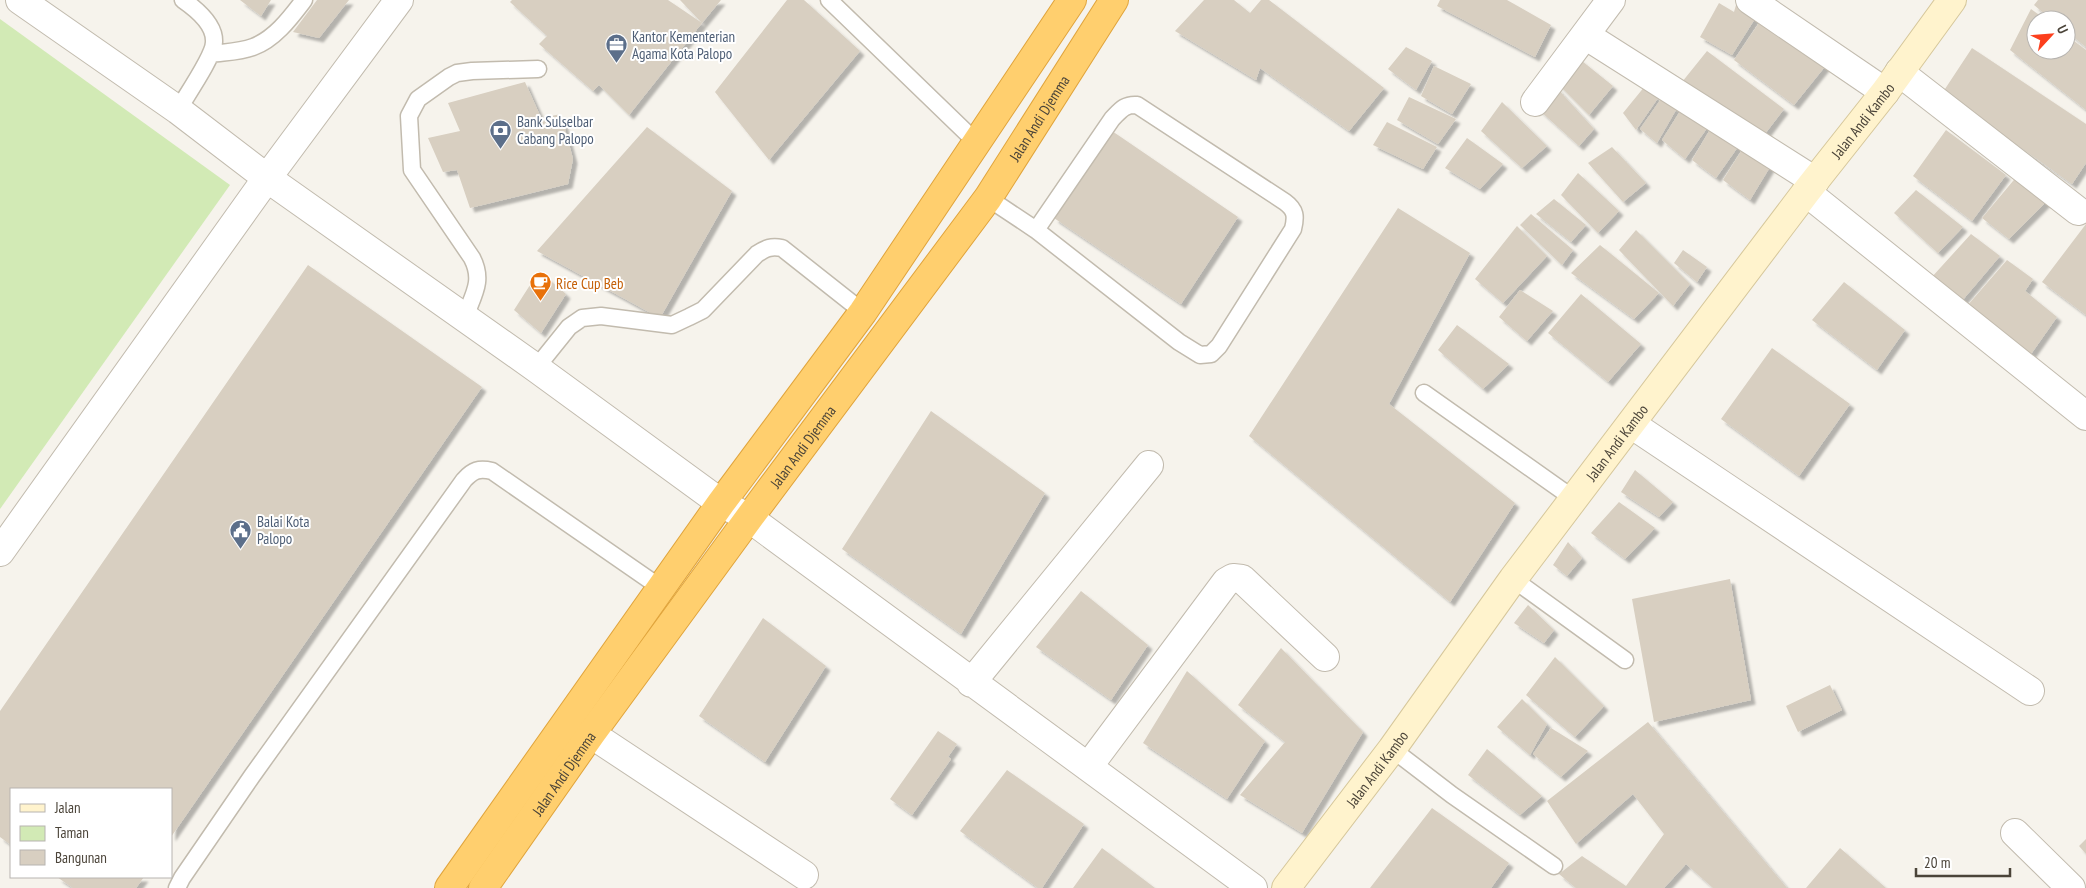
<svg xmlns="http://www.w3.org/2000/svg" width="2086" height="888" viewBox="0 0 2086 888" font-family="'PT Sans Narrow',sans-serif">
<defs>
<filter id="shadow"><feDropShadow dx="4.5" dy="4.5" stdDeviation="1" flood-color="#0004"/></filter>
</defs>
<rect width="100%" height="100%" fill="#f6f3ec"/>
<path fill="#d2eab5" d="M 0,19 L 230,185 L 0,509 Z"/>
<path fill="#d8cfc1" filter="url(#shadow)" d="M 240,0 L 271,0 L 261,16 Z
M 317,0 L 349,0 L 319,38 L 293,32 Z
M 512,0 L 668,0 L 702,23 L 680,0 L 721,0 L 702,23 L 629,115 L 599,85 L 593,91 L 539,44 L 547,36 L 510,2 Z
M 787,0 L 804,0 L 860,51 L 769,160 L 715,92 Z
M 1204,0 L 1234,0 L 1250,13 L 1261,0 L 1269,0 L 1384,88 L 1349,131 L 1260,68 L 1256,80 L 1175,31 Z
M 1440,0 L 1507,0 L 1551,25 L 1535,57 L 1437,6 Z
M 2038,0 L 2086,0 L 2086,47 L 2066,31 L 2066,20 L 2052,20 L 2034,5 Z
M 1719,3 L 1734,12 L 1736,5 L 1756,17 L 1732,55 L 1700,37 Z
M 2031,9 L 2046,20 L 2036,20 L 2036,50 L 2066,50 L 2066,35 L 2086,50 L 2086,110 L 2010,50 Z
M 1763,17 L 1827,64 L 1794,105 L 1734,60 Z
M 1406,47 L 1432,61 L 1416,90 L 1388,69 Z
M 1972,48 L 2086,124 L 2086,163 L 2072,184 L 1943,92 Z
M 1707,51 L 1784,109 L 1761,139 L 1682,82 Z
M 1577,57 L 1613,86 L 1589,115 L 1557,83 Z
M 1434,66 L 1471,84 L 1452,114 L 1421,96 Z
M 525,82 L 541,118 L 561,114 L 573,159 L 568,184 L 470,208 L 457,170 L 443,172 L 428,138 L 460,131 L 448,103 Z
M 1645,86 L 1658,98 L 1636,130 L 1623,113 Z
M 1556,87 L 1594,129 L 1579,146 L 1538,109 Z
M 1409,97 L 1456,119 L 1438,144 L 1397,120 Z
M 1661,99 L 1677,108 L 1657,143 L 1640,129 Z
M 1502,102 L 1547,146 L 1522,168 L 1481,131 Z
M 1684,105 L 1710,124 L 1685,159 L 1662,140 Z
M 1387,122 L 1437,147 L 1423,169 L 1373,145 Z
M 1714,123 L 1742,141 L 1716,178 L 1692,160 Z
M 647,127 L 732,191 L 660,318 L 537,251 Z
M 1946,130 L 2006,175 L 1972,221 L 1913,176 Z
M 1112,131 L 1238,217 L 1181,304 L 1054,218 Z
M 1467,138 L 1503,164 L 1480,189 L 1445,168 Z
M 1745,145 L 1773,162 L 1750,200 L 1723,180 Z
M 1612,147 L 1646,183 L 1623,202 L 1588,163 Z
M 1578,173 L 1619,211 L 1598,233 L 1561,195 Z
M 2018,175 L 2048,200 L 2009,239 L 1982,218 Z
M 1916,190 L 1963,227 L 1938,253 L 1894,213 Z
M 1554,199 L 1586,225 L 1571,242 L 1536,214 Z
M 1398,208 L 1470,253 L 1389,404 L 1515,503 L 1450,602 L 1249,436 Z
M 1531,214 L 1573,250 L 1562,265 L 1520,225 Z
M 2086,224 L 2086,315 L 2042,282 Z
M 1517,226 L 1547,256 L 1503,303 L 1475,279 Z
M 1636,230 L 1690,284 L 1673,306 L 1619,250 Z
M 1971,234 L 2000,256 L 1961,302 L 1931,278 Z
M 1600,245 L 1659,293 L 1634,319 L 1571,273 Z
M 1683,250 L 1707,267 L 1697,282 L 1674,263 Z
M 2007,260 L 2033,279 L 2025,291 L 2057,317 L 2031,354 L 1967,306 Z
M 308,265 L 482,387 L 171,837 L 171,789 L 11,789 L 11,845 L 0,837 L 0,711 Z
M 539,271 L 566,294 L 541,333 L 514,310 Z
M 1844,282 L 1905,330 L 1877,370 L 1812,320 Z
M 1520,290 L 1553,311 L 1527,341 L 1499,317 Z
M 1581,294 L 1641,344 L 1608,382 L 1548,333 Z
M 1457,325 L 1509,364 L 1483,389 L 1438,350 Z
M 1772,348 L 1850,404 L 1799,476 L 1721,419 Z
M 931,411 L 1045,493 L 961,634 L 842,549 Z
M 1635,470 L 1673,502 L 1659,517 L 1621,492 Z
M 1619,502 L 1655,528 L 1625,559 L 1591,533 Z
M 1568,542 L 1582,558 L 1567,576 L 1553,565 Z
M 1730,579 L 1751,700 L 1654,722 L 1632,599 Z
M 1081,591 L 1148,645 L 1111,700 L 1036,647 Z
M 1528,605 L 1554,630 L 1544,643 L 1514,623 Z
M 763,618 L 826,666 L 765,762 L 699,716 Z
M 1281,648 L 1363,732 L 1302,833 L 1240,795 L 1285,742 L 1238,705 Z
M 1555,657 L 1604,706 L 1575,737 L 1526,695 Z
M 1187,671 L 1265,741 L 1227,799 L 1143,743 Z
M 1830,685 L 1842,710 L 1798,732 L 1786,706 Z
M 1522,699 L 1547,724 L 1530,755 L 1497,727 Z
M 1648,722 L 1787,888 L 1713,888 L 1686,864 L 1664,888 L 1576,888 L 1559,874 L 1582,856 L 1626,886 L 1664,834 L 1633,794 L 1576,844 L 1547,801 Z
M 1551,728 L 1588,751 L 1561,777 L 1533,754 Z
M 938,731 L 957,744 L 948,757 L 951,759 L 912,815 L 890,799 Z
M 1487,749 L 1542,796 L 1520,815 L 1468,775 Z
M 1007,770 L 1084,824 L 1042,888 L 1038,888 L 960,831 Z
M 1432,808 L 1509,863 L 1491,888 L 1370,888 Z
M 2086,839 L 2086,854 L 2079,846 Z
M 1102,848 L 1155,888 L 1073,888 Z
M 1840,848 L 1886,888 L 1806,888 Z
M 57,877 L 144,877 L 136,888 L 73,888 Z"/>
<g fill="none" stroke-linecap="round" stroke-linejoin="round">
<defs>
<path id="lane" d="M 829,0 L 976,142
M 211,54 C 225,52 240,52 253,47 C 275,39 291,17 304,0
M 178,110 C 186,96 214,56 214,42 C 215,24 196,9 183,0
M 988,198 L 1036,230 L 1179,342 L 1200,355 L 1211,354 L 1219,346 L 1293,229 C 1296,217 1296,210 1285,202 L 1137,105 C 1124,104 1120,111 1112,119 L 1036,230
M 465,317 C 473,295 484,281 472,258 L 412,170 L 409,116 L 418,99 L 449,77 L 457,73 L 472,71 L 538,69
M 536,368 L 569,327 L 582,318 L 601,316 L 672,325 L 689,317 L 703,310 L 757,254 C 766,248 771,246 782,248 L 863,312
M 1424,393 L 1574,499
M 1513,579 L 1625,660
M 1392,749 L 1452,795 L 1554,866
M 177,888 L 182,878 L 252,776 L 464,480 C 473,470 479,468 492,471 L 661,588"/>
<path id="street" d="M 20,0 L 178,110 L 267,178 L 536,368 L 721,503 L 749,518 L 1253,888
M 1750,0 L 1885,92
M 1585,35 L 1815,181
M 1899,72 L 2078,211
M 1535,102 L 1611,0
M 1806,192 L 2086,416
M 1631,424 L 2030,691
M 0,552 L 267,178 L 399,0
M 971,683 L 1149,465
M 591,734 L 804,875
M 1088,767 L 1226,582 L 1233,578 L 1242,579 L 1325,657
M 2015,833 L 2071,888"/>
<g id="secondary">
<path id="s1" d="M 1286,888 L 1392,749 L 1513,579 L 1806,192 L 1885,92 L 1952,0"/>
</g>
<g id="highway">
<path d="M 449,888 L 721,503 L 863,312 L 1072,0"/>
<path id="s2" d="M 483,888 L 591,734 L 749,518 L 988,198 L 1114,0"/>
</g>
</defs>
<use href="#lane" stroke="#c2bbae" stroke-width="19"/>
<use href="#street" stroke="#c2bbae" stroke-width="30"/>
<use href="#secondary" stroke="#d6c79b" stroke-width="30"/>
<use href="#highway" stroke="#e0a43c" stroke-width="30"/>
<use href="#lane" stroke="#fff" stroke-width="16"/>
<use href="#street" stroke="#fff" stroke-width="28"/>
<use href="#secondary" stroke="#fff3cd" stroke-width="28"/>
<use href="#highway" stroke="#ffcf6e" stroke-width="28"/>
</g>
<defs>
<symbol id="office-pin" viewBox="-11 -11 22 30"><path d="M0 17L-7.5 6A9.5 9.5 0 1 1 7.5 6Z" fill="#5c6f8a" stroke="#fff"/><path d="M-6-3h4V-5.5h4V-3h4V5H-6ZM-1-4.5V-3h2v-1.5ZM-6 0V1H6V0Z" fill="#fff"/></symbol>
<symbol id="bank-pin" viewBox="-11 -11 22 30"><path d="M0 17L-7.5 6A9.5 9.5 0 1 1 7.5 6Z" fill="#5c6f8a" stroke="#fff"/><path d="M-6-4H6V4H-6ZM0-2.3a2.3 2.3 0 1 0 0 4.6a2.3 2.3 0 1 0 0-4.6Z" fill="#fff"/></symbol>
<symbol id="cafe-pin" viewBox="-11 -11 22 30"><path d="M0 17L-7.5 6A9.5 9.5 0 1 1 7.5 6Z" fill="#e8710a" stroke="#fff"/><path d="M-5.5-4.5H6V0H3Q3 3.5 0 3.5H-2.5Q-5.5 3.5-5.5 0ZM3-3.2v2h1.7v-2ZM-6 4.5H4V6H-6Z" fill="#fff"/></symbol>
<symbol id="civic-pin" viewBox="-11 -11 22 30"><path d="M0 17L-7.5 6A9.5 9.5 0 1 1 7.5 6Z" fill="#5c6f8a" stroke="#fff"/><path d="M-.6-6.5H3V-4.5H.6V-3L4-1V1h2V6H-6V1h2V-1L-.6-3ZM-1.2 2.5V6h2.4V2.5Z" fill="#fff"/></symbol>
</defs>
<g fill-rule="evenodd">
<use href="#office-pin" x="604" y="32" width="25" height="34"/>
<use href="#bank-pin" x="488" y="118" width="25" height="34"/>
<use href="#cafe-pin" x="528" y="270" width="25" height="34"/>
<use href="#civic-pin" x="228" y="518" width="25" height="34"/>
</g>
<g text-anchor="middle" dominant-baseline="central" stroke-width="4" stroke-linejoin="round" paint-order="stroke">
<g font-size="15" fill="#4e5e75" stroke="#fff" text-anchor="start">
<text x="632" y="36">Kantor Kementerian<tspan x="632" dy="17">Agama Kota Palopo</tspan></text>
<text x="517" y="121">Bank Sulselbar<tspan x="517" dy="17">Cabang Palopo</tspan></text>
<text x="257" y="521">Balai Kota<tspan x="257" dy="17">Palopo</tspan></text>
</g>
<g font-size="15" fill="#4b4439" stroke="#fff">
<text stroke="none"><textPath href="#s2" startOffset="950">Jalan Andi Djemma</textPath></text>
<text stroke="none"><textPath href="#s1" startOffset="960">Jalan Andi Kambo</textPath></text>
<text stroke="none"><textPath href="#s1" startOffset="555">Jalan Andi Kambo</textPath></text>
<text stroke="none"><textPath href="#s2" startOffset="545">Jalan Andi Djemma</textPath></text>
<text stroke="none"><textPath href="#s1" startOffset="150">Jalan Andi Kambo</textPath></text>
<text stroke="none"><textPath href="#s2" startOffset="140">Jalan Andi Djemma</textPath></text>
</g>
<g font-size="15" fill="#c56008" stroke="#fff" text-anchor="start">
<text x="556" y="283">Rice Cup Beb</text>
</g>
</g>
<rect x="10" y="788" width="162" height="90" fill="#ffffff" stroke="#b7b4b0"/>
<rect x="20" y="804" width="25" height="8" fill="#fff3cd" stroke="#b7b4b0"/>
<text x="55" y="813" font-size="15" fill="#4b4439">Jalan</text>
<rect x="20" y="826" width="25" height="15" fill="#d2eab5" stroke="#b7b4b0"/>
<text x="55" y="838" font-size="15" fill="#4b4439">Taman</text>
<rect x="20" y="850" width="25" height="15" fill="#d8cfc1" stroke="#b7b4b0"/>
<text x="55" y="863" font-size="15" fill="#4b4439">Bangunan</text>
<g transform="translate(2051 35) rotate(64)"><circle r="24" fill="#ffffff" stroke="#b7b4b0"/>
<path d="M0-4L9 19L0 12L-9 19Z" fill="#fc3f1d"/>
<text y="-8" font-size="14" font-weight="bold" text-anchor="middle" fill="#4b4439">U</text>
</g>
<path d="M1916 868v8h94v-8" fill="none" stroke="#4b4439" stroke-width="2.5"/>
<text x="1924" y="868" font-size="15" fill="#4b4439" stroke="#ffffff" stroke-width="4" paint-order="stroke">20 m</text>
</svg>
